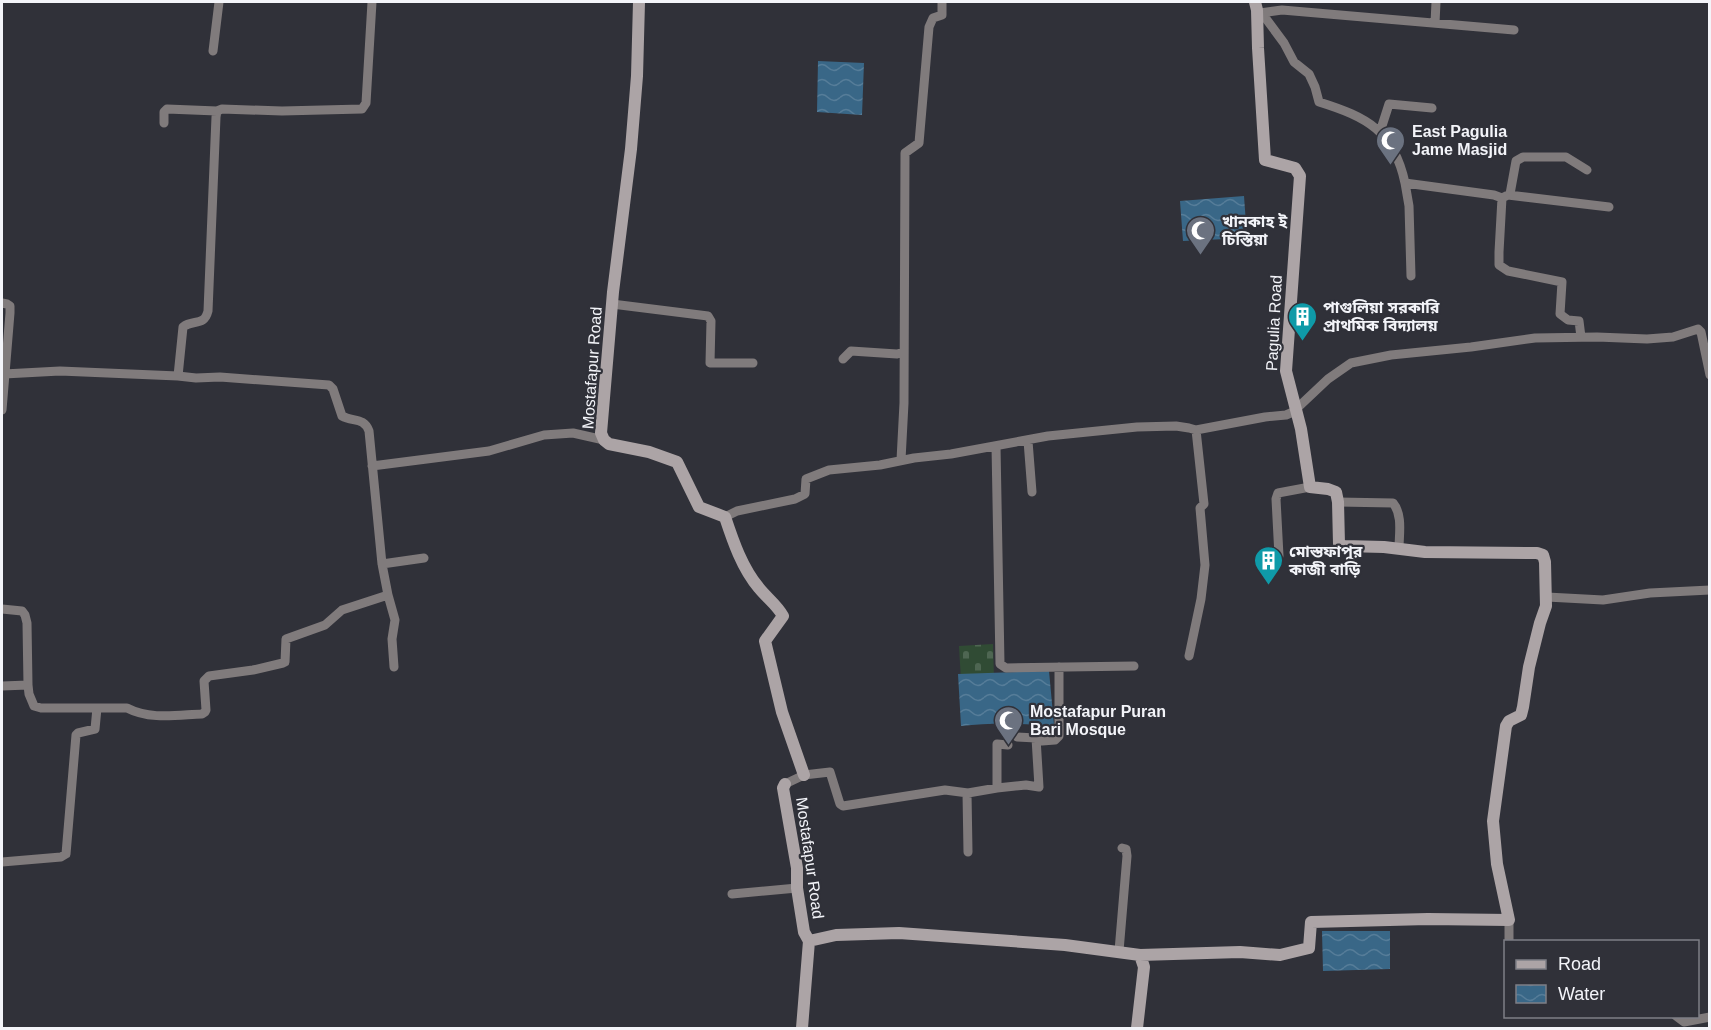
<svg xmlns="http://www.w3.org/2000/svg" width="1711" height="1030" viewBox="0 0 1711 1030" font-family="Arial,'Noto Sans Bengali',sans-serif">
<defs>
<pattern id="cemetery-stones" width="16" height="16" patternUnits="userSpaceOnUse" patternTransform="scale(1.5)"><rect width="16" height="16" fill="#304b34"/><path d="M2 7V4a2 2 0 0 1 4 0v3zM10 15v-3a2 2 0 0 1 4 0v3z" fill="#4e6652"/></pattern>
<pattern id="water-waves" width="16" height="10" patternUnits="userSpaceOnUse" patternTransform="scale(1.5)"><rect width="16" height="10" fill="#396787"/><path d="M0 5q4-4 8 0t8 0" fill="none" stroke="#567d99"/></pattern>
</defs>
<rect width="100%" height="100%" fill="#303139"/>
<path fill="url(#cemetery-stones)" d="M 993,644 L 994,680 L 961,680 L 959,646 Z"/>
<path fill="url(#water-waves)" d="M 818,61 L 864,63 L 862,115 L 817,112 Z
M 1244,196 L 1247,238 L 1183,241 L 1180,201 Z
M 1049,671 L 1054,725 C 1042,726 1032,724 1020,724 C 1000,723 980,724 961,726 L 958,674 Z
M 1390,931 L 1390,969 L 1323,971 L 1322,931 Z"/>
<g fill="none" stroke-linecap="round" stroke-linejoin="round">
<path stroke="#807b7c" stroke-width="9" d="M 1257,10 L 1264,16 L 1284,43 L 1294,62 L 1309,74 L 1315,87 L 1319,102 C 1367,117 1394,131 1405,183 L 1494,195 L 1502,198 L 1499,252 L 1499,265 L 1508,271 L 1562,282 L 1560,314 L 1568,320 L 1579,321 L 1581,337
M 1260,13 L 1282,10 L 1514,30
M 1435,23 L 1436,2
M 213,51 L 219,2
M 164,123 L 164,112 L 167,109 L 217,111
M 1380,132 L 1389,104 L 1432,108
M 1405,183 L 1409,206 L 1411,276
M 1508,195 L 1609,207
M 1502,198 L 1510,194 L 1516,161 L 1523,157 L 1566,157 L 1587,170
M 2,303 L 7,304 L 10,306 L 10,313 L 2,410
M 612,304 L 708,316 L 711,321 L 710,363 L 753,363
M 843,359 L 851,351 L 897,354 L 904,352
M 4,374 L 60,371 L 178,376 L 183,327 C 193,319 204,327 208,311 L 216,117 L 217,111 L 222,109 L 282,111 L 362,109 L 366,103 L 372,2
M 178,376 L 196,378 L 220,377 L 329,385 L 333,389 L 342,416 C 353,422 364,417 369,431 L 382,564 L 388,595 L 395,620 L 392,639 L 394,667
M 1028,441 L 1032,492
M 996,446 L 1000,664 L 1006,668 L 1134,666
M 901,460 L 904,403 L 905,153 L 919,143 L 929,27 L 933,18 L 942,15 L 942,2
M 372,466 L 489,451 L 544,435 L 573,433 L 604,440
M 1338,502 L 1393,503 C 1403,515 1399,534 1399,549
M 725,517 L 737,511 L 795,499 L 805,494 L 806,479 L 829,470 L 880,465 L 914,458 L 951,454 L 1048,436 L 1137,427 L 1176,426 L 1189,428 L 1196,430 L 1265,417 L 1286,415 L 1293,412 L 1328,379 L 1351,363 L 1391,355 L 1471,347 L 1535,338 L 1597,337 L 1647,339 L 1673,337 L 1698,329 L 1701,332 L 1710,375
M 1279,556 L 1276,499 L 1278,493 L 1310,487
M 382,564 L 424,558
M 1547,597 L 1603,600 L 1650,593 L 1710,590
M 2,609 L 22,611 L 25,615 L 27,623 L 28,685
M 1189,656 L 1201,599 L 1205,565 L 1200,508 L 1204,504 L 1196,430
M 2,686 L 28,685 L 29,694 L 34,706 L 41,708 L 127,708 C 150,720 177,715 202,714 L 205,712 L 206,710 L 204,681 L 209,676 L 253,670 L 283,663 L 285,662 L 286,639 L 325,625 L 342,610 L 388,595
M 1042,741 L 1055,740 L 1059,736 L 1059,667
M 785,784 L 804,775 L 830,772 L 840,804 L 843,806 L 945,790 L 968,793 L 997,788 L 997,744 L 1008,745
M 997,788 L 1026,785 L 1039,787 L 1036,738 L 1017,737
M 967,793 L 968,852
M 2,862 L 61,857 L 66,854 L 76,735 L 78,733 L 95,729 L 97,708
M 732,894 L 797,888
M 1509,920 L 1509,942
M 1119,951 L 1127,856 L 1126,849 L 1122,848
M 1676,1016 L 1684,1022 L 1710,1017"/>
<path stroke="#aca4a6" stroke-width="12" d="M 639,2 L 637,76 L 631,149 L 613,292 L 601,433 L 604,440 L 609,444 L 649,452 L 677,462 L 699,507 L 725,517 C 733,541 742,568 759,588 C 767,598 777,605 783,616 L 765,641 L 782,712 L 804,775
M 785,784 L 783,788 L 797,868 L 797,888 L 804,932 L 809,941
M 809,941 L 836,935 L 899,933 L 1065,945 L 1140,955 L 1240,952 L 1280,955 L 1309,948 L 1311,922 L 1428,919 L 1509,920 L 1497,864 L 1493,821 L 1506,726 L 1509,721 L 1521,715 L 1523,707 L 1529,667 L 1540,623 L 1546,606 L 1545,562 L 1543,555 L 1537,553 L 1425,552 L 1384,547 L 1344,546 L 1339,544 L 1338,502 L 1336,492 L 1328,489 L 1310,487 L 1301,429 L 1286,371 L 1300,176 L 1295,168 L 1265,160 L 1258,48 L 1257,10 L 1255,2
M 802,1028 L 809,941
M 1137,1028 L 1144,967 L 1140,955"/>
</g>
<defs>
<symbol id="mosque-pin" viewBox="-11 -11 22 30"><path d="M0 17L-7.5 6A9.5 9.5 0 1 1 7.5 6Z" fill="#6b7280" stroke="#303139"/><path d="M3.5-4.9A6 6 0 1 0 3.5 4.9A5 5 0 1 1 3.5-4.9Z" fill="#fff"/></symbol>
<symbol id="building-pin" viewBox="-11 -11 22 30"><path d="M0 17L-7.5 6A9.5 9.5 0 1 1 7.5 6Z" fill="#0f9aa8" stroke="#303139"/><path d="M-4-6H4V6H1V3H-1V6H-4ZM-2.5-4.3h1.7v1.8h-1.7ZM.8-4.3h1.7v1.8H.8ZM-2.5-1h1.7V.8h-1.7ZM.8-1h1.7V.8H.8Z" fill="#fff"/></symbol>
</defs>
<g fill-rule="evenodd">
<use href="#mosque-pin" x="1374" y="124" width="33" height="45"/>
<use href="#mosque-pin" x="1184" y="214" width="33" height="45"/>
<use href="#building-pin" x="1286" y="300" width="33" height="45"/>
<use href="#building-pin" x="1252" y="544" width="33" height="45"/>
<use href="#mosque-pin" x="992" y="704" width="33" height="45"/>
</g>
<g text-anchor="middle" dominant-baseline="central" stroke-width="4.5" stroke-linejoin="round" paint-order="stroke">
<g font-size="16" font-weight="bold" fill="#f3f4f9" stroke="#303139" text-anchor="start">
<text x="1412" y="131">East Pagulia<tspan x="1412" dy="18">Jame Masjid</tspan></text>
<text x="1222" y="221">খানকাহ ই<tspan x="1222" dy="18">চিস্তিয়া</tspan></text>
<text x="1323" y="307">পাগুলিয়া সরকারি<tspan x="1323" dy="18">প্রাথমিক বিদ্যালয়</tspan></text>
<text x="1289" y="551">মোস্তফাপুর<tspan x="1289" dy="18">কাজী বাড়ি</tspan></text>
<text x="1030" y="711">Mostafapur Puran<tspan x="1030" dy="18">Bari Mosque</tspan></text>
</g>
<g font-size="16" fill="#f3f4f9" stroke="#303139">
<text transform="translate(1274 323) rotate(-87)">Pagulia Road</text>
<text transform="translate(592 368) rotate(-86)">Mostafapur Road</text>
<text transform="translate(810 858) rotate(82)">Mostafapur Road</text>
</g>
</g>
<rect width="1711" height="1030" fill="none" stroke="#f3f4f9" stroke-width="6"/>
<rect x="1504" y="940" width="195" height="78" fill="#303139" stroke="#7e7f86" stroke-width="1.5"/>
<rect x="1516" y="960" width="30" height="9" fill="#aca4a6" stroke="#7e7f86" stroke-width="1.5"/>
<text x="1558" y="970" font-size="18" fill="#f3f4f9">Road</text>
<rect x="1516" y="985" width="30" height="18" fill="url(#water-waves)" stroke="#7e7f86" stroke-width="1.5"/>
<text x="1558" y="1000" font-size="18" fill="#f3f4f9">Water</text>
</svg>
